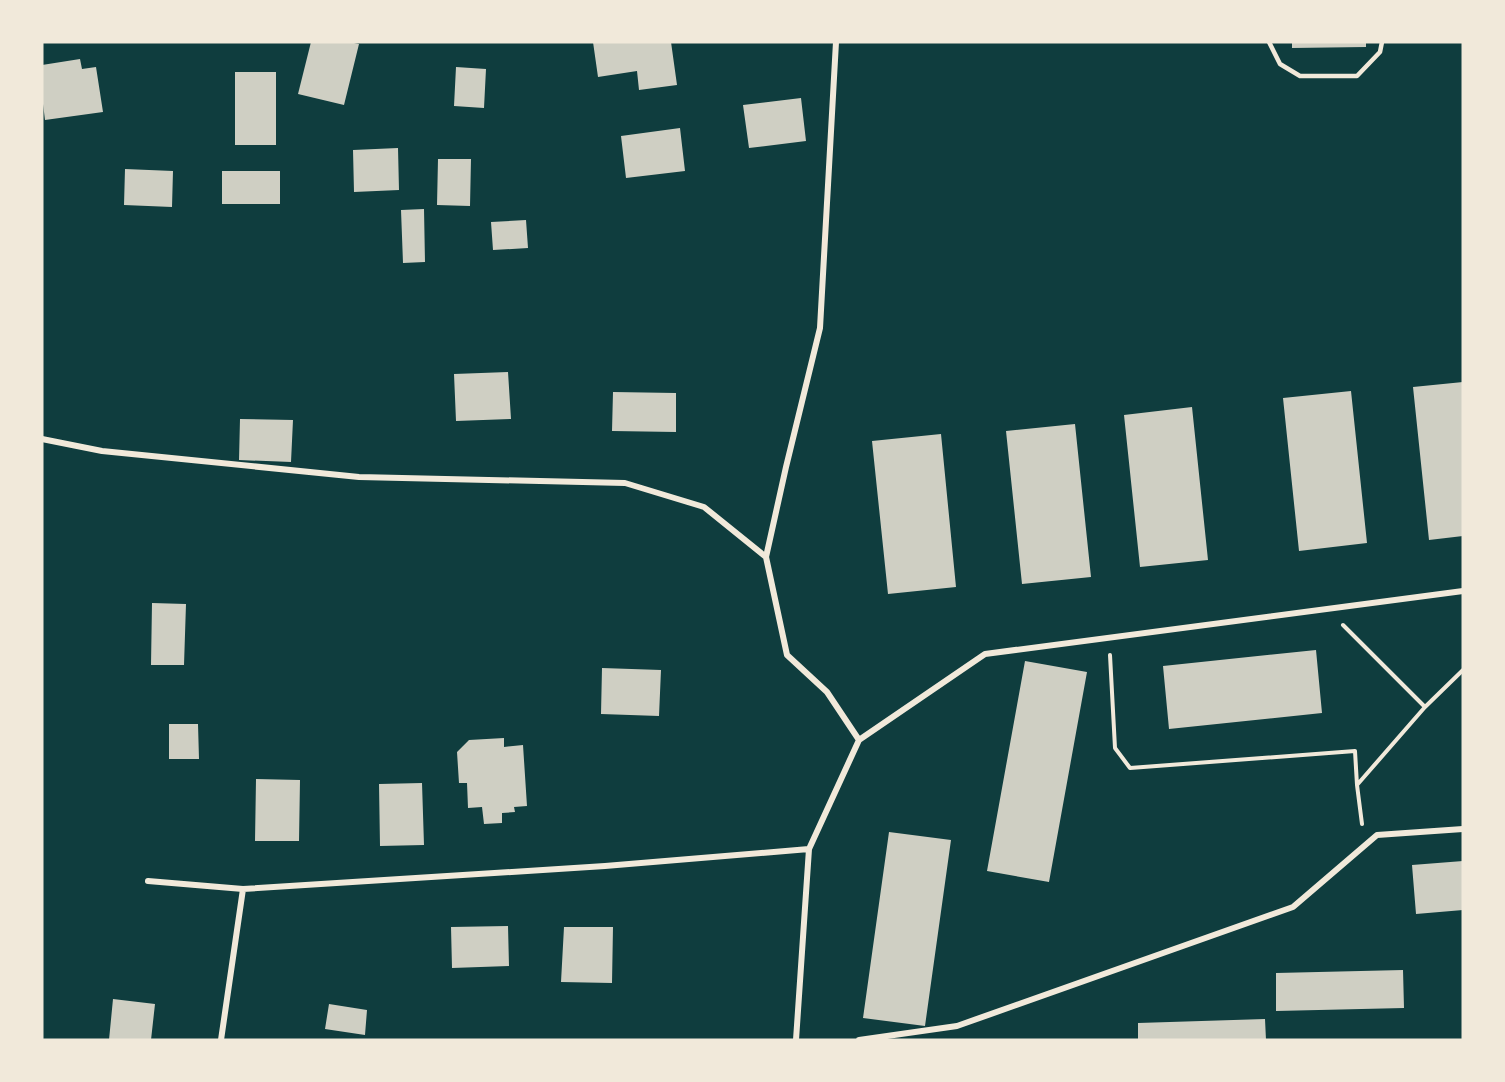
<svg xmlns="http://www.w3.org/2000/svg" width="1505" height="1082" viewBox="0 0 1505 1082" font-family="Roboto,sans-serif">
<rect width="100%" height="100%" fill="#0f3d3e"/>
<path fill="#cfcfc3" d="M 311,42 L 349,42 L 359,44 L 344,105 L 298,94 Z
M 593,42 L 671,42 L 677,85 L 639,90 L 637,71 L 598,77 Z
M 1292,42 L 1366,42 L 1366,47 L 1292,48 Z
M 80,59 L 82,69 L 96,67 L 103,112 L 45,120 L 42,96 L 42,65 Z
M 456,67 L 486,69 L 484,108 L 454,106 Z
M 235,72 L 276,72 L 276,145 L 235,145 Z
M 801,98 L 806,141 L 749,148 L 743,105 Z
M 680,128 L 685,171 L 626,178 L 621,136 Z
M 398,148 L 399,190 L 354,192 L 353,150 Z
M 438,159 L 471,159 L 470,206 L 437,205 Z
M 125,169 L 173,171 L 172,207 L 124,205 Z
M 222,171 L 280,171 L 280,204 L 222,204 Z
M 424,209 L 425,262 L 403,263 L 401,210 Z
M 526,220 L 528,248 L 493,250 L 491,222 Z
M 508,372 L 511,419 L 456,421 L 454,374 Z
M 1463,382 L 1463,536 L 1429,540 L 1413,387 Z
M 1351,391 L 1367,543 L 1299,551 L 1283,398 Z
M 613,392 L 676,393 L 676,432 L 612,431 Z
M 1192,407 L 1208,560 L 1140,567 L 1124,415 Z
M 240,419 L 293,420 L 291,462 L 239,460 Z
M 1075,424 L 1091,577 L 1022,584 L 1006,431 Z
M 941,434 L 956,587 L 888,594 L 872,441 Z
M 152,603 L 186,604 L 184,665 L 151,665 Z
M 1316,650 L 1322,713 L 1169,729 L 1163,666 Z
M 1025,661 L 1087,672 L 1049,882 L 987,871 Z
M 602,668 L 661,670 L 659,716 L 601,714 Z
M 169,724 L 198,724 L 199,759 L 169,759 Z
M 504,738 L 504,747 L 523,745 L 527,806 L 514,807 L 515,812 L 502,813 L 502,823 L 484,824 L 482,807 L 468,808 L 467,783 L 459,783 L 457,752 L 469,740 Z
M 256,779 L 300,780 L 299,841 L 255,841 Z
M 422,783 L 424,845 L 380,846 L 379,784 Z
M 889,832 L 951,840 L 925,1026 L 863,1018 Z
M 1463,861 L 1463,910 L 1416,914 L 1412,865 Z
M 508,926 L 509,966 L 452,968 L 451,927 Z
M 564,927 L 613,927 L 612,983 L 561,982 Z
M 1403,970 L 1404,1008 L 1276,1011 L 1276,973 Z
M 113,999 L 155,1004 L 151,1040 L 109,1040 Z
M 329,1004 L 367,1010 L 365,1035 L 325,1029 Z
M 1265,1019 L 1266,1040 L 1138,1040 L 1138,1023 Z"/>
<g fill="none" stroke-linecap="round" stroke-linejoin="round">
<path stroke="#f1e9da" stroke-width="4" d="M 1343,625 L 1425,707 L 1357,785 L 1362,824
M 1110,655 L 1115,748 L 1130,768 L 1355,751 L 1357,785
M 1425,707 L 1463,670"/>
<path stroke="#f1e9da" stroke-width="4.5" d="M 1269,42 L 1280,64 L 1300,76 L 1357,76 L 1380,52 L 1382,42"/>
<path stroke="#f1e9da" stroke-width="6" d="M 836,42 L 820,328 L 786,467 L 766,557 L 787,655 L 827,692 L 859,740 L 985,654 L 1463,591
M 42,439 L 102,451 L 359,477 L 625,483 L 704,507 L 766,557
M 148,881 L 243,889 L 605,866 L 809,849
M 221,1040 L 243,889
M 796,1040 L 809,849 L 859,740
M 859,1040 L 957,1026 L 1293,907 L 1377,835 L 1463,829"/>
</g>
<rect width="1505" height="1082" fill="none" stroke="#f1e9da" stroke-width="87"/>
</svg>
